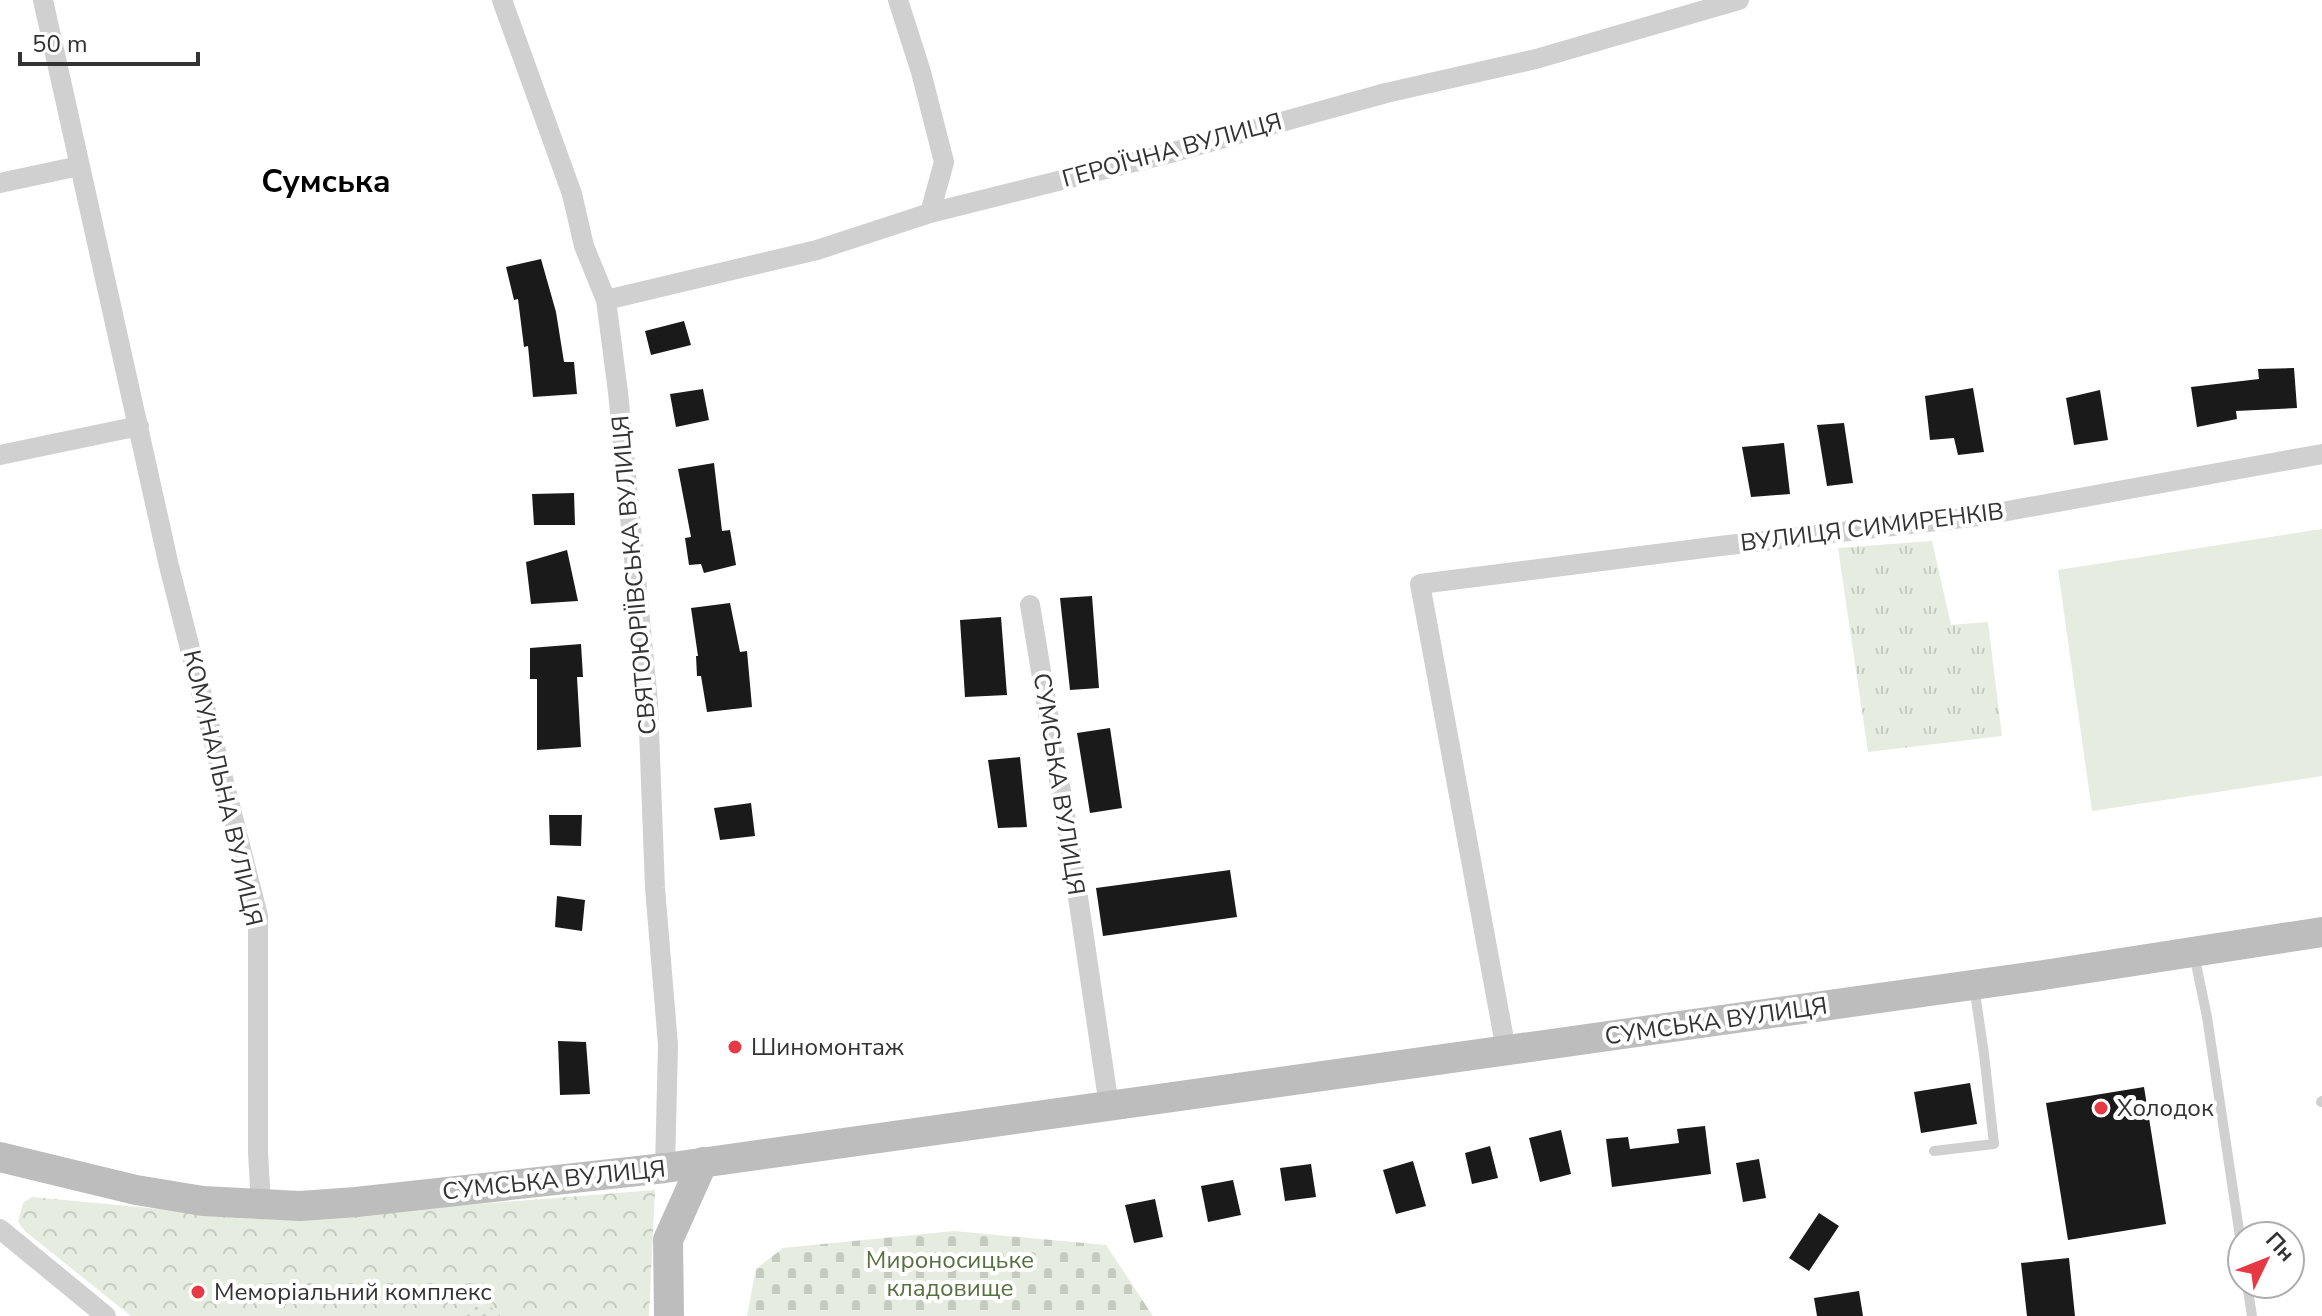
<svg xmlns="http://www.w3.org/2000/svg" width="2322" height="1316" viewBox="0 0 2322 1316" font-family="'Nunito Sans',sans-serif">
<defs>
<pattern id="grass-dots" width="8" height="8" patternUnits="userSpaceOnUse" patternTransform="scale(2)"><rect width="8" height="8" fill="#e6ecdf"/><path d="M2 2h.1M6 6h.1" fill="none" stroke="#c6cbc0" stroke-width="1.8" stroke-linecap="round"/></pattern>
<pattern id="forest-crowns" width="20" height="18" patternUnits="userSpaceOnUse" patternTransform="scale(2)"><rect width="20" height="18" fill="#e6ecdf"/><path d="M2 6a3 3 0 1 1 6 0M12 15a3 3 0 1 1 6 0" fill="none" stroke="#c6cbc0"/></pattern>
<pattern id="cemetery-stones" width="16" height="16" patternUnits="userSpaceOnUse" patternTransform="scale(2)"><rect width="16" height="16" fill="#e6ecdf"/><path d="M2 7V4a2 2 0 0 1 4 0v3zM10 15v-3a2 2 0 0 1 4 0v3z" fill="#c6cbc0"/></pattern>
<pattern id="park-tufts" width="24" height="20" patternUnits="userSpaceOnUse" patternTransform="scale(2)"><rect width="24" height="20" fill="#e6ecdf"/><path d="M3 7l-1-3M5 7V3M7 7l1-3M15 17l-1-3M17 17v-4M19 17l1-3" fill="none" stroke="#c6cbc0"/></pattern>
</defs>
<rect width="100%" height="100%" fill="#fff"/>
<path fill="url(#grass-dots)" d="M 487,1303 L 501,1316 L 466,1316 L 472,1308 Z"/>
<path fill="url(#forest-crowns)" d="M 655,1190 L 649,1316 L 501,1316 L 486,1303 L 472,1308 L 466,1316 L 131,1316 L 26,1232 L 18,1222 L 23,1203 L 32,1197 L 276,1220 Z"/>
<path fill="url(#cemetery-stones)" d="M 954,1231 L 1106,1245 L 1153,1316 L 747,1316 L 756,1269 L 783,1248 Z"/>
<path fill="url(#park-tufts)" d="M 1932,541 L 1951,625 L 1988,622 L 2002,736 L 1868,752 L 1838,548 Z"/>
<path fill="#e6ecdf" d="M 2322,529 L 2322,776 L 2092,811 L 2058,570 Z"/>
<path fill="#1a1a1a" d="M 541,259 L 556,312 L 564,362 L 574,362 L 577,394 L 533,397 L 528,346 L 524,347 L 518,299 L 514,300 L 506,267 Z
M 684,321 L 691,345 L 651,355 L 645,331 Z
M 2294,368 L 2297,408 L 2236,411 L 2237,419 L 2197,427 L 2191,387 L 2259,379 L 2258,369 Z
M 1973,388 L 1984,452 L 1958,455 L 1954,438 L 1930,440 L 1925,396 Z
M 703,389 L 709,420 L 676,427 L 670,394 Z
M 2100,390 L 2108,440 L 2074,445 L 2066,398 Z
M 1844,423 L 1853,483 L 1827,486 L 1817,425 Z
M 1784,443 L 1790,494 L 1751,497 L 1742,447 Z
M 714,463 L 722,531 L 730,530 L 736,565 L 704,573 L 701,564 L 689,565 L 685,538 L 691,537 L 678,469 Z
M 574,493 L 575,525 L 534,525 L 532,494 Z
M 567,550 L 578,601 L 531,604 L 526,562 Z
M 1092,596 L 1099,688 L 1070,690 L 1060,598 Z
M 730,603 L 740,652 L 747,651 L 752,707 L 707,712 L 701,676 L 697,676 L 696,656 L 698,656 L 691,608 Z
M 1001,617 L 1007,695 L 965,697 L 960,620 Z
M 581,644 L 583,677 L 577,677 L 581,747 L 537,750 L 537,679 L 530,679 L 530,648 Z
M 1110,728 L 1122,808 L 1090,813 L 1077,733 Z
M 1020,757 L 1027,827 L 998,828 L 988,760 Z
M 751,803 L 755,836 L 720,840 L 714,808 Z
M 549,815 L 582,815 L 581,846 L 550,845 Z
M 1230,870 L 1237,917 L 1103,936 L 1096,888 Z
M 557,896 L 585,900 L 582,931 L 555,927 Z
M 558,1041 L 586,1042 L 590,1094 L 560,1095 Z
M 1970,1083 L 1977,1124 L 1921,1133 L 1914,1092 Z
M 2144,1087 L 2166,1224 L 2068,1240 L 2046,1103 Z
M 1705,1126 L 1711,1174 L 1612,1187 L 1606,1139 L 1628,1137 L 1630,1149 L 1679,1143 L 1677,1129 Z
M 1561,1130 L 1571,1174 L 1540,1182 L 1529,1138 Z
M 1490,1146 L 1498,1178 L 1472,1184 L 1465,1153 Z
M 1759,1159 L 1766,1198 L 1743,1202 L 1736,1163 Z
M 1413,1161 L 1426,1206 L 1396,1214 L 1383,1170 Z
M 1311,1164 L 1316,1197 L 1285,1201 L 1280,1168 Z
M 1233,1180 L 1241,1215 L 1208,1222 L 1201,1186 Z
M 1155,1199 L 1163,1237 L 1134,1243 L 1125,1205 Z
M 1819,1213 L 1839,1226 L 1809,1271 L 1789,1258 Z
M 2069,1258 L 2075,1316 L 2027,1316 L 2021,1263 Z
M 1859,1291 L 1863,1316 L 1817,1316 L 1814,1298 Z"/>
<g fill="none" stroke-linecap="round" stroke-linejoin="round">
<path stroke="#d0d0d0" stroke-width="10" d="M 2194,954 L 2207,1017 L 2242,1250
M 2321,1102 L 2322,1101
M 1934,1151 L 1994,1144 L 1984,1054 L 1974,986
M 2247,1284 L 2252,1316"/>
<path stroke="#d0d0d0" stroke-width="20" d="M 43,0 L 169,566 L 258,916 L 258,1152 L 261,1204
M 502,0 L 572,194 L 584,246 L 606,300 L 618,392 L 648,703 L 655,888 L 668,1045 L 665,1168
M 898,0 L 921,72 L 944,162 L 930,213
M 0,183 L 79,166
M 606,300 L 817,250 L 930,213 L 1170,153 L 1386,93 L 1536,59 L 1739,0
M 0,455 L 139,426
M 1030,605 L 1074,870 L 1109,1106
M 1506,1050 L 1420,584 L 1720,546 L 1980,516 L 2322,454
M 0,1229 L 106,1316"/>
<path stroke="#bdbdbd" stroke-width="30" d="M 0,1157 L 136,1190 L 203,1201 L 300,1206 L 356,1202 L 665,1168 L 2037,976 L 2322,932
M 669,1316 L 668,1240 L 703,1162"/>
</g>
<g fill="#e63946" stroke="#fff" stroke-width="3">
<circle cx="735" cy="1047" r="8"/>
<circle cx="2101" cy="1108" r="8"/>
<circle cx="198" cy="1292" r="8"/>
</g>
<g text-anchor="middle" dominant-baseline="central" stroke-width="8" stroke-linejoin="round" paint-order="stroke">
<g font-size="24" fill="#333" stroke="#fff">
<text transform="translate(1172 150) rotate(-15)">ГЕРОЇЧНА ВУЛИЦЯ</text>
<text transform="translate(1872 527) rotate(-7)">ВУЛИЦЯ СИМИРЕНКІВ</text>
<text transform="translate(634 575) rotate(-95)">СВЯТОЮРІЇВСЬКА ВУЛИЦЯ</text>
<text transform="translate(1059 784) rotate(81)">СУМСЬКА ВУЛИЦЯ</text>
<text transform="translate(223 788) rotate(77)">КОМУНАЛЬНА ВУЛИЦЯ</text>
<text transform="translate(1716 1021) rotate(-8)">СУМСЬКА ВУЛИЦЯ</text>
<text transform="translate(554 1180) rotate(-6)">СУМСЬКА ВУЛИЦЯ</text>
</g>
<g font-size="24" fill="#333" stroke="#fff" text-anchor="start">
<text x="751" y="1047">Шиномонтаж</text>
<text x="2117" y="1108">Холодок</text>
<text x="214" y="1292">Меморіальний комплекс</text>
</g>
<g font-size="24" fill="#56703f" stroke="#fff">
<text x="950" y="1260">Мироносицьке<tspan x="950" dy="28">кладовище</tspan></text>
</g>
<g font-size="32" font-weight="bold" fill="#000" stroke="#fff">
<text x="326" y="181">Сумська</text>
</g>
</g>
<g transform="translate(2266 1260) rotate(47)"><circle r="38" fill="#ffffff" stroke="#adadad" stroke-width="2"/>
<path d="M0-6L14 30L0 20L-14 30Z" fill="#e63946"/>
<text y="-12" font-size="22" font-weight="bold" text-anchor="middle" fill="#333333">Пн</text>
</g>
<path d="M20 52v12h178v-12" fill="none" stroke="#333333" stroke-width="4"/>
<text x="32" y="52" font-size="24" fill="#333333" stroke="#ffffff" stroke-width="6" paint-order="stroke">50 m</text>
</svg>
